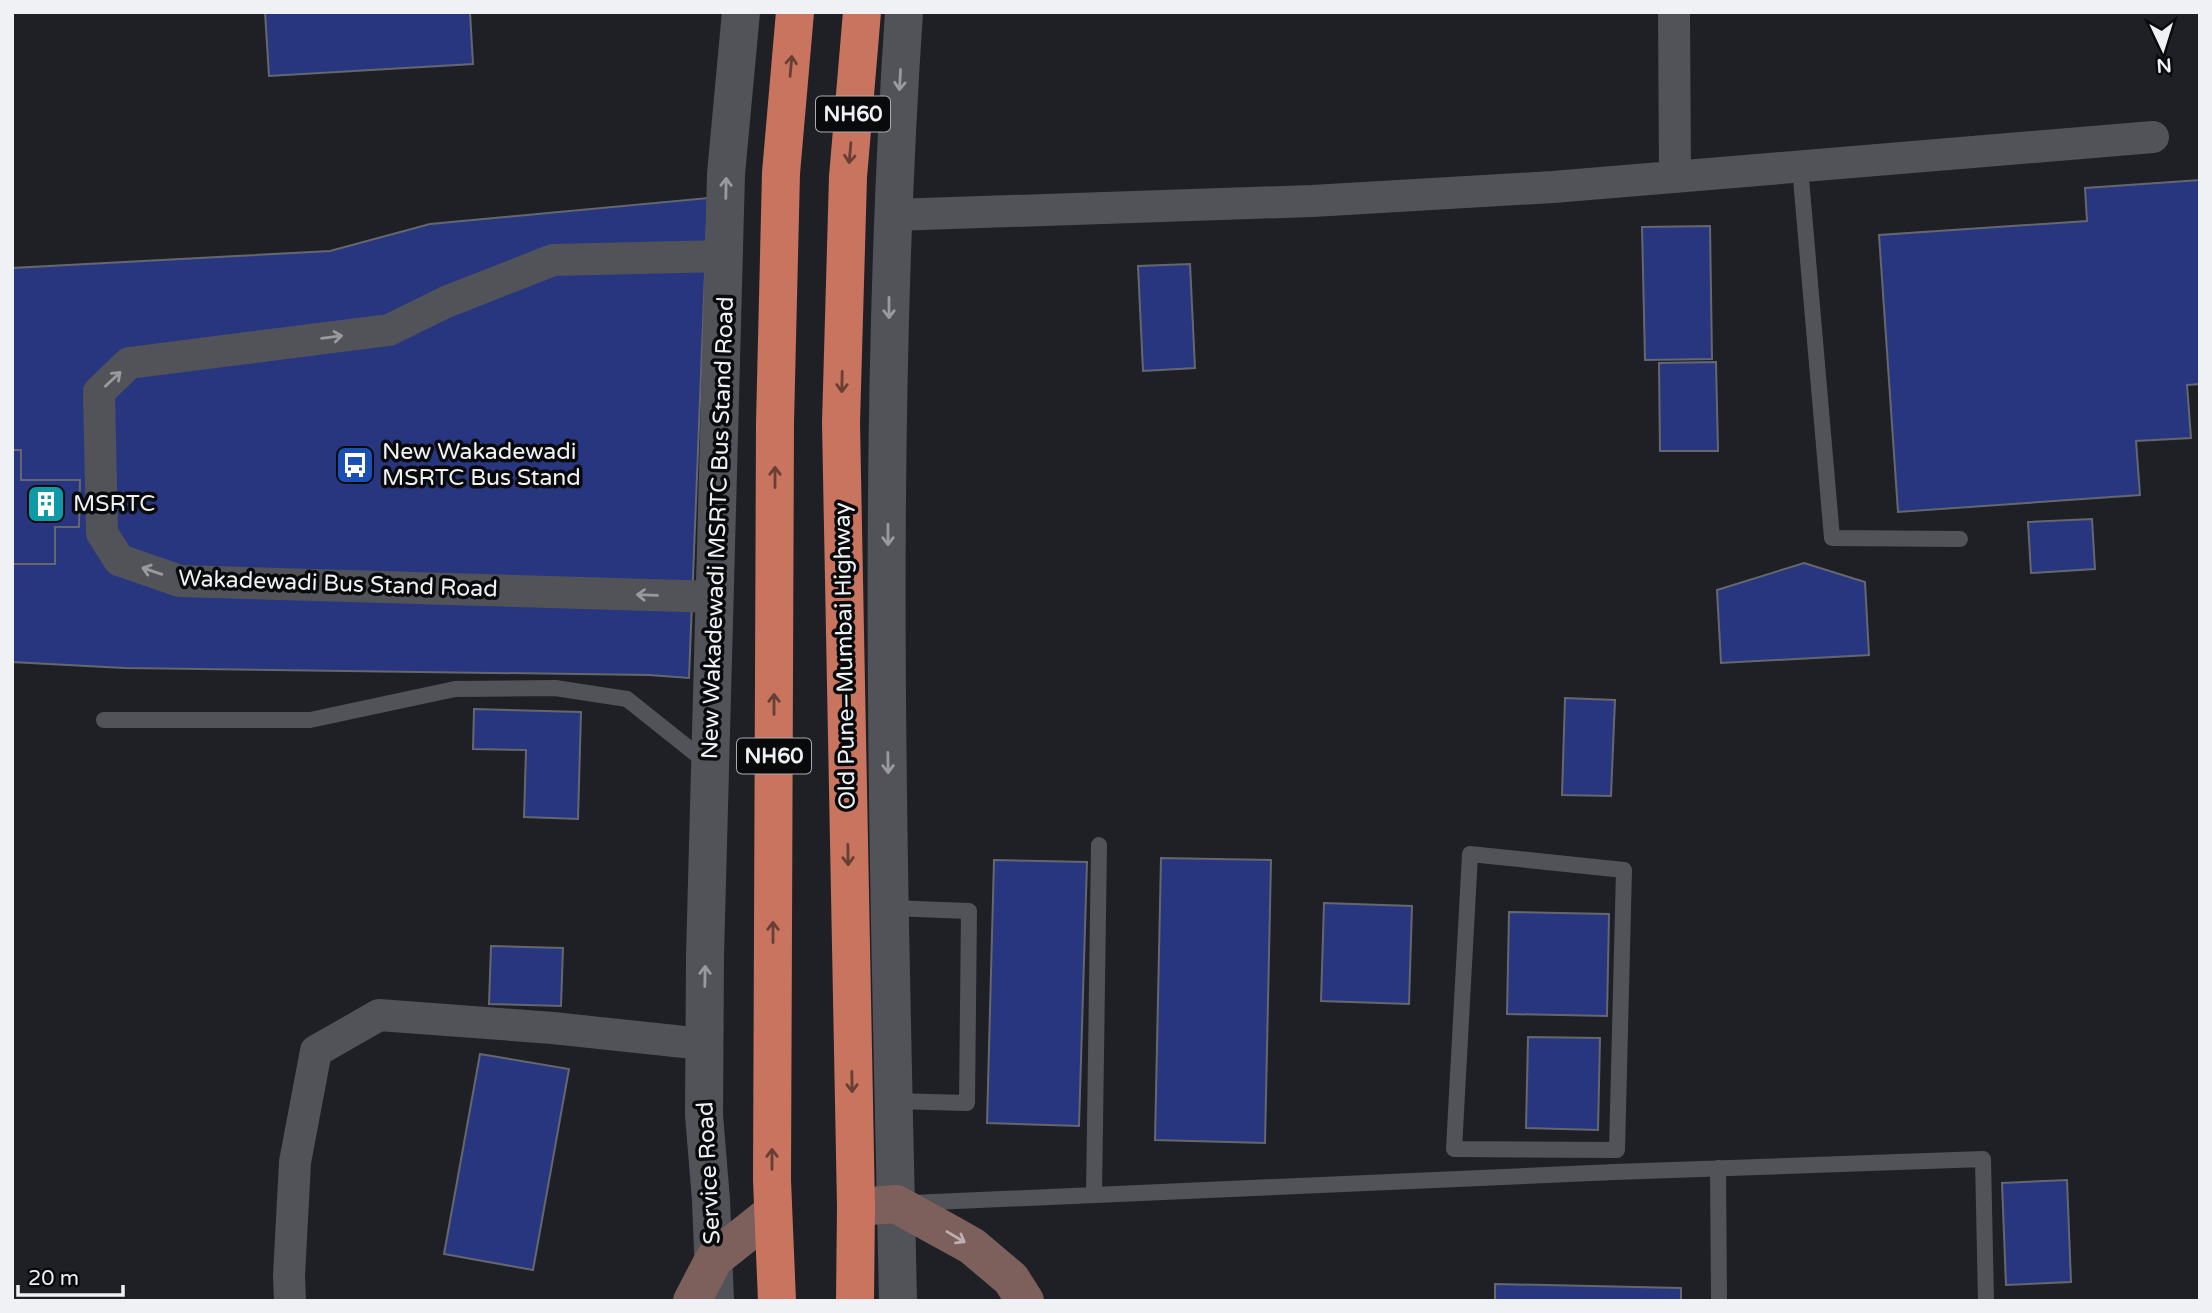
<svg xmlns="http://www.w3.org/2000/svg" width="2212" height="1313" viewBox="0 0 2212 1313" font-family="'Varela Round',sans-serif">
<rect width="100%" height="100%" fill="#1f2026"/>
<path fill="#28367f" stroke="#65676e" stroke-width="2" d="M 265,12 L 470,12 L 473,64 L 269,76 Z
M 2200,180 L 2200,384 L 2187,385 L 2191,438 L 2136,441 L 2140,495 L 1898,512 L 1879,235 L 2087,221 L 2085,188 Z
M 708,198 L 689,678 L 649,675 L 124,668 L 12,662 L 12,268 L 330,251 L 430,224 Z
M 1710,226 L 1712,359 L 1645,360 L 1642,227 Z
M 1190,264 L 1195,368 L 1143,371 L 1138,266 Z
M 1716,362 L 1718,451 L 1660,451 L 1659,363 Z
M 12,450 L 21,450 L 21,480 L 80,480 L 79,527 L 55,527 L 55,564 L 12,564 Z
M 2092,519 L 2095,569 L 2031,573 L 2028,522 Z
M 1804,563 L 1865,582 L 1869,655 L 1721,663 L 1717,590 Z
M 1565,698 L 1615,700 L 1611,796 L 1562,795 Z
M 474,709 L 581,712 L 578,819 L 524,817 L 526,750 L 473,749 Z
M 1161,858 L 1271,860 L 1265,1143 L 1155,1140 Z
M 994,860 L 1087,862 L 1079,1126 L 987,1123 Z
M 1324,903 L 1412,906 L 1409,1004 L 1321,1001 Z
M 1509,912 L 1609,914 L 1607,1016 L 1507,1014 Z
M 491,946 L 563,948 L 561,1006 L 489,1004 Z
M 1528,1037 L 1600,1038 L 1598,1130 L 1526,1128 Z
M 480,1054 L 569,1069 L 533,1270 L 444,1254 Z
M 2067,1180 L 2071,1282 L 2006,1285 L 2002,1183 Z
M 1495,1284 L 1681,1288 L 1681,1301 L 1495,1301 Z"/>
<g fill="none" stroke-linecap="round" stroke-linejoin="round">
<path stroke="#515359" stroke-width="16" d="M 1800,167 L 1832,538 L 1960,539
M 104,720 L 310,720 L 455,689 L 555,688 L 627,699 L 706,762
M 1470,854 L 1624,870 L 1617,1150 L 1454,1149 Z
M 890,908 L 969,911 L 967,1103 L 894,1101
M 1718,1168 L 1719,1301
M 1094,1194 L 1099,845
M 912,1203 L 1615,1172 L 1983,1159 L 1986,1301"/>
<path stroke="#515359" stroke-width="32" d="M 1674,12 L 1675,177
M 893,215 L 1312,201 L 1553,187 L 2153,137
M 716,597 L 180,581 L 119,560 L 102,533 L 99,392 L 129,363 L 389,330 L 446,302 L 553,260 L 725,256
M 290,1301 L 289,1276 L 295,1162 L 316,1051 L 379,1015 L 553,1028 L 703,1044"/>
<path stroke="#515359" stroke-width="38" d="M 715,1301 L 711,1200 L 704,1115 L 705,956 L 726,174 L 741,12
M 898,1301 C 889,872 875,441 904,12"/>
<path stroke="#7d605b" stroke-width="38" d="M 856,1207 L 896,1204 L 945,1231 L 972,1246 L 1011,1279 L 1025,1301
M 692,1301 L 714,1259 L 773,1212"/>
<path stroke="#c8745e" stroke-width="38" d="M 777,1301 L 772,1180 L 775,423 L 781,173 L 795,12
M 855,1301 L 856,1207 L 841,423 L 848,177 L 862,12"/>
</g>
<defs><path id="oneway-shaft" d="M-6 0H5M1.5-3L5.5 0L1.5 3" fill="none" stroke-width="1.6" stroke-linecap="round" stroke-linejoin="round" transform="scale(1.75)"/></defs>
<g stroke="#683f35">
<use href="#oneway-shaft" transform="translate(791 66) rotate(-85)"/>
<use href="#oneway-shaft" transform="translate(850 153) rotate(95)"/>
<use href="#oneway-shaft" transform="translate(842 382) rotate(91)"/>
<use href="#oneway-shaft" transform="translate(775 477) rotate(-90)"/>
<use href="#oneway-shaft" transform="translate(774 704) rotate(-90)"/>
<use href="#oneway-shaft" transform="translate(848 855) rotate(89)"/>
<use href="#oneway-shaft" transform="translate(773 932) rotate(-90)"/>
<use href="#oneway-shaft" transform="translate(852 1082) rotate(89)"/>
<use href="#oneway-shaft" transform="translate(772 1159) rotate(-90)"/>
</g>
<g stroke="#999a9f">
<use href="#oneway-shaft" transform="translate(900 80) rotate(93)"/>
<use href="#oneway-shaft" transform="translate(726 188) rotate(-89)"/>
<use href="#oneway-shaft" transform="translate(889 308) rotate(90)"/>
<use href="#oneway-shaft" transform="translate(332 337) rotate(-7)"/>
<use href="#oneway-shaft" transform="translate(113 379) rotate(-43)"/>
<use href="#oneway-shaft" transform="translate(888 535) rotate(90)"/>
<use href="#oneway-shaft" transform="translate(152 571) rotate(-161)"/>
<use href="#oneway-shaft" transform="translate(647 595) rotate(-178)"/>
<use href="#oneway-shaft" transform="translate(888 763) rotate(89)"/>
<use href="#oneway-shaft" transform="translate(705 976) rotate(-89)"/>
</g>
<use stroke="#bcb0b0" href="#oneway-shaft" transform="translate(956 1237) rotate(31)"/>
<defs>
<symbol id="bus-square" viewBox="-11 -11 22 22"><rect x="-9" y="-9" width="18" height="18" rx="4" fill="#1a4fb4" stroke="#090a0c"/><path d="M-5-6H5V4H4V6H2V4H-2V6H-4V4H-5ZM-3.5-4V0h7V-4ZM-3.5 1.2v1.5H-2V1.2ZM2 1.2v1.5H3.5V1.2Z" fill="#fff"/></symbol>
<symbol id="building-square" viewBox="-11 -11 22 22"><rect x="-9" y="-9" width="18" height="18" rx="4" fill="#0f9aa8" stroke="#090a0c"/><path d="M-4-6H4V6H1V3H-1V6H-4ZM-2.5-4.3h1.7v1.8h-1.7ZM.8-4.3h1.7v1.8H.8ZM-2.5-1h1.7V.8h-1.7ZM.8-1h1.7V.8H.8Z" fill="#fff"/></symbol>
</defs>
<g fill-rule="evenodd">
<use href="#bus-square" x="333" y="443" width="44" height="44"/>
<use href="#building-square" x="24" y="482" width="44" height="44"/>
</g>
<g text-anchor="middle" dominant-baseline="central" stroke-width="7" stroke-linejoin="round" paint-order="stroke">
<g fill="#090a0c" stroke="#abacaf" stroke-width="2">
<rect x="816" y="96.5" width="74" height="35" rx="5"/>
<rect x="737" y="738.5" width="74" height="35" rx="5"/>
</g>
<g font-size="21" font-weight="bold" fill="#f0f1f5">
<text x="853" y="114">NH60</text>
<text x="774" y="756">NH60</text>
</g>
<g font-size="23" fill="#f0f1f5" stroke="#090a0c" text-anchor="start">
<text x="382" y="452">New Wakadewadi<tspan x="382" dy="26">MSRTC Bus Stand</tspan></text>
<text x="73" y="504">MSRTC</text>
</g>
<g font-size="23" fill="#f0f1f5" stroke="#090a0c">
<text transform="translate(718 528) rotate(-88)">New Wakadewadi MSRTC Bus Stand Road</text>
<text transform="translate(338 584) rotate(2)">Wakadewadi Bus Stand Road</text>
<text transform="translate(845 656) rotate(-91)">Old Pune–Mumbai Highway</text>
<text transform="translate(709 1173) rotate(-93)">Service Road</text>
</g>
</g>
<rect width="2212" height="1313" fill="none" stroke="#f0f1f5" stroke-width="28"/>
<g transform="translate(2163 49) rotate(176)" stroke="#090a0c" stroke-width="5" paint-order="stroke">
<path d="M0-5L12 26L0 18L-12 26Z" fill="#f0f1f5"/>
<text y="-10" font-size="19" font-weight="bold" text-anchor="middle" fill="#f0f1f5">N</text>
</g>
<path d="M18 1285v10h105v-10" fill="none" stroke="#f0f1f5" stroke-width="3.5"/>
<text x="28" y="1285" font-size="21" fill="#f0f1f5" stroke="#090a0c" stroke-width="5" paint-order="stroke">20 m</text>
</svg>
